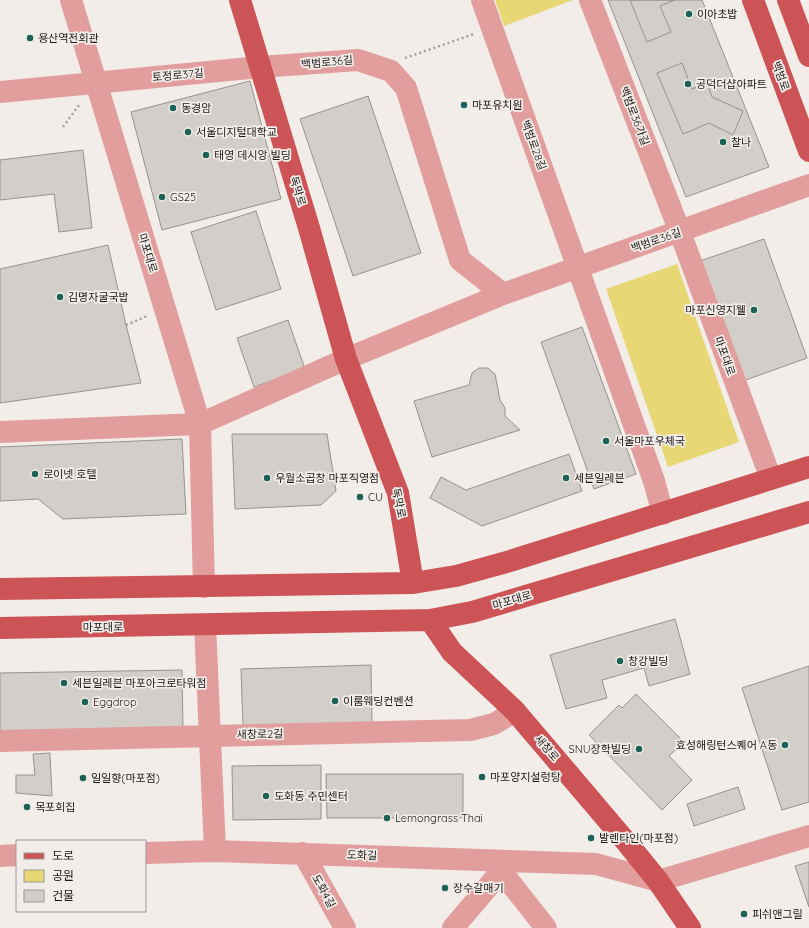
<svg xmlns="http://www.w3.org/2000/svg" width="809" height="928" viewBox="0 0 809 928" font-family="Quicksand,'Noto Sans KR',sans-serif">
<rect width="100%" height="100%" fill="#f3edea"/>
<path fill="#e7d775" d="M 495,0 L 573,0 L 504,26 Z
M 677,264 L 739,442 L 668,467 L 606,289 Z"/>
<path fill="#d2ceca" stroke="#96928e" d="M 608,0 L 702,0 L 769,167 L 686,197 Z
M 630,0 L 675,0 L 660,6 L 671,32 L 647,42 Z
M 682,63 L 692,89 L 707,83 L 712,97 L 743,111 L 733,135 L 709,123 L 683,134 L 657,73 Z
M 250,81 L 281,199 L 162,230 L 131,112 Z
M 368,96 L 421,253 L 353,276 L 300,119 Z
M 83,150 L 92,228 L 59,232 L 54,194 L 0,200 L 0,160 Z
M 256,211 L 281,289 L 216,310 L 191,232 Z
M 764,239 L 807,358 L 743,381 L 700,261 Z
M 108,245 L 126,325 L 141,383 L 0,403 L 0,269 Z
M 288,320 L 305,369 L 254,387 L 237,338 Z
M 582,327 L 636,474 L 594,489 L 541,342 Z
M 479,368 L 488,368 L 495,374 L 500,400 L 505,408 L 505,416 L 520,430 L 432,457 L 414,401 L 469,385 L 472,373 Z
M 232,434 L 327,434 L 336,491 L 321,505 L 235,509 Z
M 182,439 L 186,514 L 63,519 L 38,499 L 0,501 L 0,447 Z
M 569,454 L 582,491 L 482,526 L 430,498 L 441,477 L 466,490 Z
M 675,619 L 690,674 L 649,686 L 644,668 L 602,680 L 607,698 L 566,709 L 550,655 Z
M 371,665 L 372,724 L 243,727 L 241,669 Z
M 809,666 L 809,802 L 782,810 L 742,688 Z
M 182,670 L 183,730 L 0,733 L 0,673 Z
M 636,694 L 684,742 L 669,756 L 692,780 L 662,810 L 589,735 L 619,705 L 622,708 Z
M 50,753 L 52,796 L 16,793 L 16,775 L 35,775 L 33,754 Z
M 321,765 L 321,819 L 233,820 L 232,766 Z
M 326,774 L 463,774 L 463,818 L 327,818 Z
M 738,787 L 745,809 L 694,826 L 687,804 Z
M 809,862 L 809,907 L 795,866 Z"/>
<g fill="none" stroke-linecap="round" stroke-linejoin="round">
<path stroke="#a29d9b" stroke-width="2.5" stroke-dasharray="2 3" stroke-linecap="butt" d="M 405,58 L 474,34
M 63,127 L 79,105
M 126,325 L 147,316"/>
<path stroke="#e29e9c" stroke-width="22" d="M 71,0 L 200,424 L 204,587
M 482,0 L 654,481 L 663,514
M 590,0 L 680,232 L 771,479
M 0,92 L 260,67 L 358,60 L 391,71 L 406,88 L 460,260 L 503,294
M 0,432 L 200,424 L 346,359 L 503,294 L 809,185
M 205,625 L 215,851
M 0,741 L 470,730 L 494,724 L 515,711
M 145,853 L 215,851 L 596,864 L 658,881 L 809,836
M 303,853 L 345,928
M 0,856 L 17,855
M 501,871 L 546,928
M 453,928 L 510,861"/>
<path stroke="#cc5356" stroke-width="22" d="M 240,0 L 309,228 L 346,359 L 398,493 L 413,583
M 753,0 L 809,151
M 788,0 L 809,56
M 0,589 L 413,583 L 456,576 L 510,561 L 809,467
M 430,620 L 452,652 L 515,711 L 628,844 L 658,881 L 690,928
M 0,628 L 430,620 L 472,612 L 809,512"/>
</g>
<g fill="#1b6256" stroke="#f3edea" stroke-width="1.5">
<circle cx="689" cy="14" r="4"/>
<circle cx="30" cy="38" r="4"/>
<circle cx="688" cy="84" r="4"/>
<circle cx="464" cy="105" r="4"/>
<circle cx="173" cy="108" r="4"/>
<circle cx="188" cy="132" r="4"/>
<circle cx="723" cy="142" r="4"/>
<circle cx="206" cy="155" r="4"/>
<circle cx="162" cy="197" r="4"/>
<circle cx="60" cy="297" r="4"/>
<circle cx="754" cy="310" r="4"/>
<circle cx="606" cy="441" r="4"/>
<circle cx="35" cy="474" r="4"/>
<circle cx="267" cy="478" r="4"/>
<circle cx="566" cy="478" r="4"/>
<circle cx="360" cy="497" r="4"/>
<circle cx="620" cy="661" r="4"/>
<circle cx="64" cy="683" r="4"/>
<circle cx="335" cy="701" r="4"/>
<circle cx="85" cy="702" r="4"/>
<circle cx="785" cy="745" r="4"/>
<circle cx="639" cy="749" r="4"/>
<circle cx="482" cy="777" r="4"/>
<circle cx="83" cy="778" r="4"/>
<circle cx="266" cy="796" r="4"/>
<circle cx="27" cy="807" r="4"/>
<circle cx="387" cy="818" r="4"/>
<circle cx="591" cy="838" r="4"/>
<circle cx="445" cy="888" r="4"/>
<circle cx="744" cy="914" r="4"/>
</g>
<g text-anchor="middle" dominant-baseline="central" stroke-width="3.5" stroke-linejoin="round" paint-order="stroke">
<g font-size="11" fill="#1b1817" stroke="#f3edea" text-anchor="start">
<text x="697" y="14">이아초밥</text>
<text x="38" y="38">용산역전회관</text>
<text x="696" y="84">공덕더샵아파트</text>
<text x="472" y="105">마포유치원</text>
<text x="181" y="108">동경암</text>
<text x="196" y="132">서울디지털대학교</text>
<text x="731" y="142">찰나</text>
<text x="214" y="155">태영 데시앙 빌딩</text>
<text x="170" y="197">GS25</text>
<text x="68" y="297">김명자굴국밥</text>
<text x="746" y="310" text-anchor="end">마포신영지웰</text>
<text x="614" y="441">서울마포우체국</text>
<text x="43" y="474">로이넷 호텔</text>
<text x="275" y="478">우월소곱창 마포직영점</text>
<text x="574" y="478">세븐일레븐</text>
<text x="368" y="497">CU</text>
<text x="628" y="661">창강빌딩</text>
<text x="72" y="683">세븐일레븐 마포아크로타워점</text>
<text x="343" y="701">이룸웨딩컨벤션</text>
<text x="93" y="702">Eggdrop</text>
<text x="777" y="745" text-anchor="end">효성해링턴스퀘어 A동</text>
<text x="631" y="749" text-anchor="end">SNU장학빌딩</text>
<text x="490" y="777">마포양지설렁탕</text>
<text x="91" y="778">일일향(마포점)</text>
<text x="274" y="796">도화동 주민센터</text>
<text x="35" y="807">목포회집</text>
<text x="395" y="818">Lemongrass Thai</text>
<text x="599" y="838">발렌타인(마포점)</text>
<text x="453" y="888">장수갈매기</text>
<text x="752" y="914">피쉬앤그릴</text>
</g>
<g font-size="11" fill="#1b1817" stroke="#f3edea">
<text transform="translate(327 62) rotate(-5)">백범로36길</text>
<text transform="translate(178 75) rotate(-5)">토정로37길</text>
<text transform="translate(781 76) rotate(70)">백범로</text>
<text transform="translate(635 116) rotate(69)">백범로36가길</text>
<text transform="translate(534 145) rotate(70)">백범로28길</text>
<text transform="translate(298 191) rotate(73)">독막로</text>
<text transform="translate(656 240) rotate(-19)">백범로36길</text>
<text transform="translate(148 253) rotate(73)">마포대로</text>
<text transform="translate(725 356) rotate(70)">마포대로</text>
<text transform="translate(399 503) rotate(78)">독막로</text>
<text transform="translate(512 600) rotate(-16)">마포대로</text>
<text transform="translate(103 627) rotate(-1)">마포대로</text>
<text transform="translate(260 734) rotate(-1)">새창로2길</text>
<text transform="translate(547 748) rotate(49)">새창로</text>
<text transform="translate(362 855) rotate(2)">도화길</text>
<text transform="translate(324 891) rotate(61)">도화4길</text>
</g>
</g>
<rect x="16" y="840" width="130" height="72" fill="#f3edea" stroke="#9d9896"/>
<rect x="24" y="853" width="20" height="6" fill="#cc5356" stroke="#9d9896"/>
<text x="52" y="860" font-size="12" fill="#1b1817">도로</text>
<rect x="24" y="870" width="20" height="12" fill="#e7d775" stroke="#9d9896"/>
<text x="52" y="880" font-size="12" fill="#1b1817">공원</text>
<rect x="24" y="890" width="20" height="12" fill="#d2ceca" stroke="#9d9896"/>
<text x="52" y="900" font-size="12" fill="#1b1817">건물</text>
</svg>
